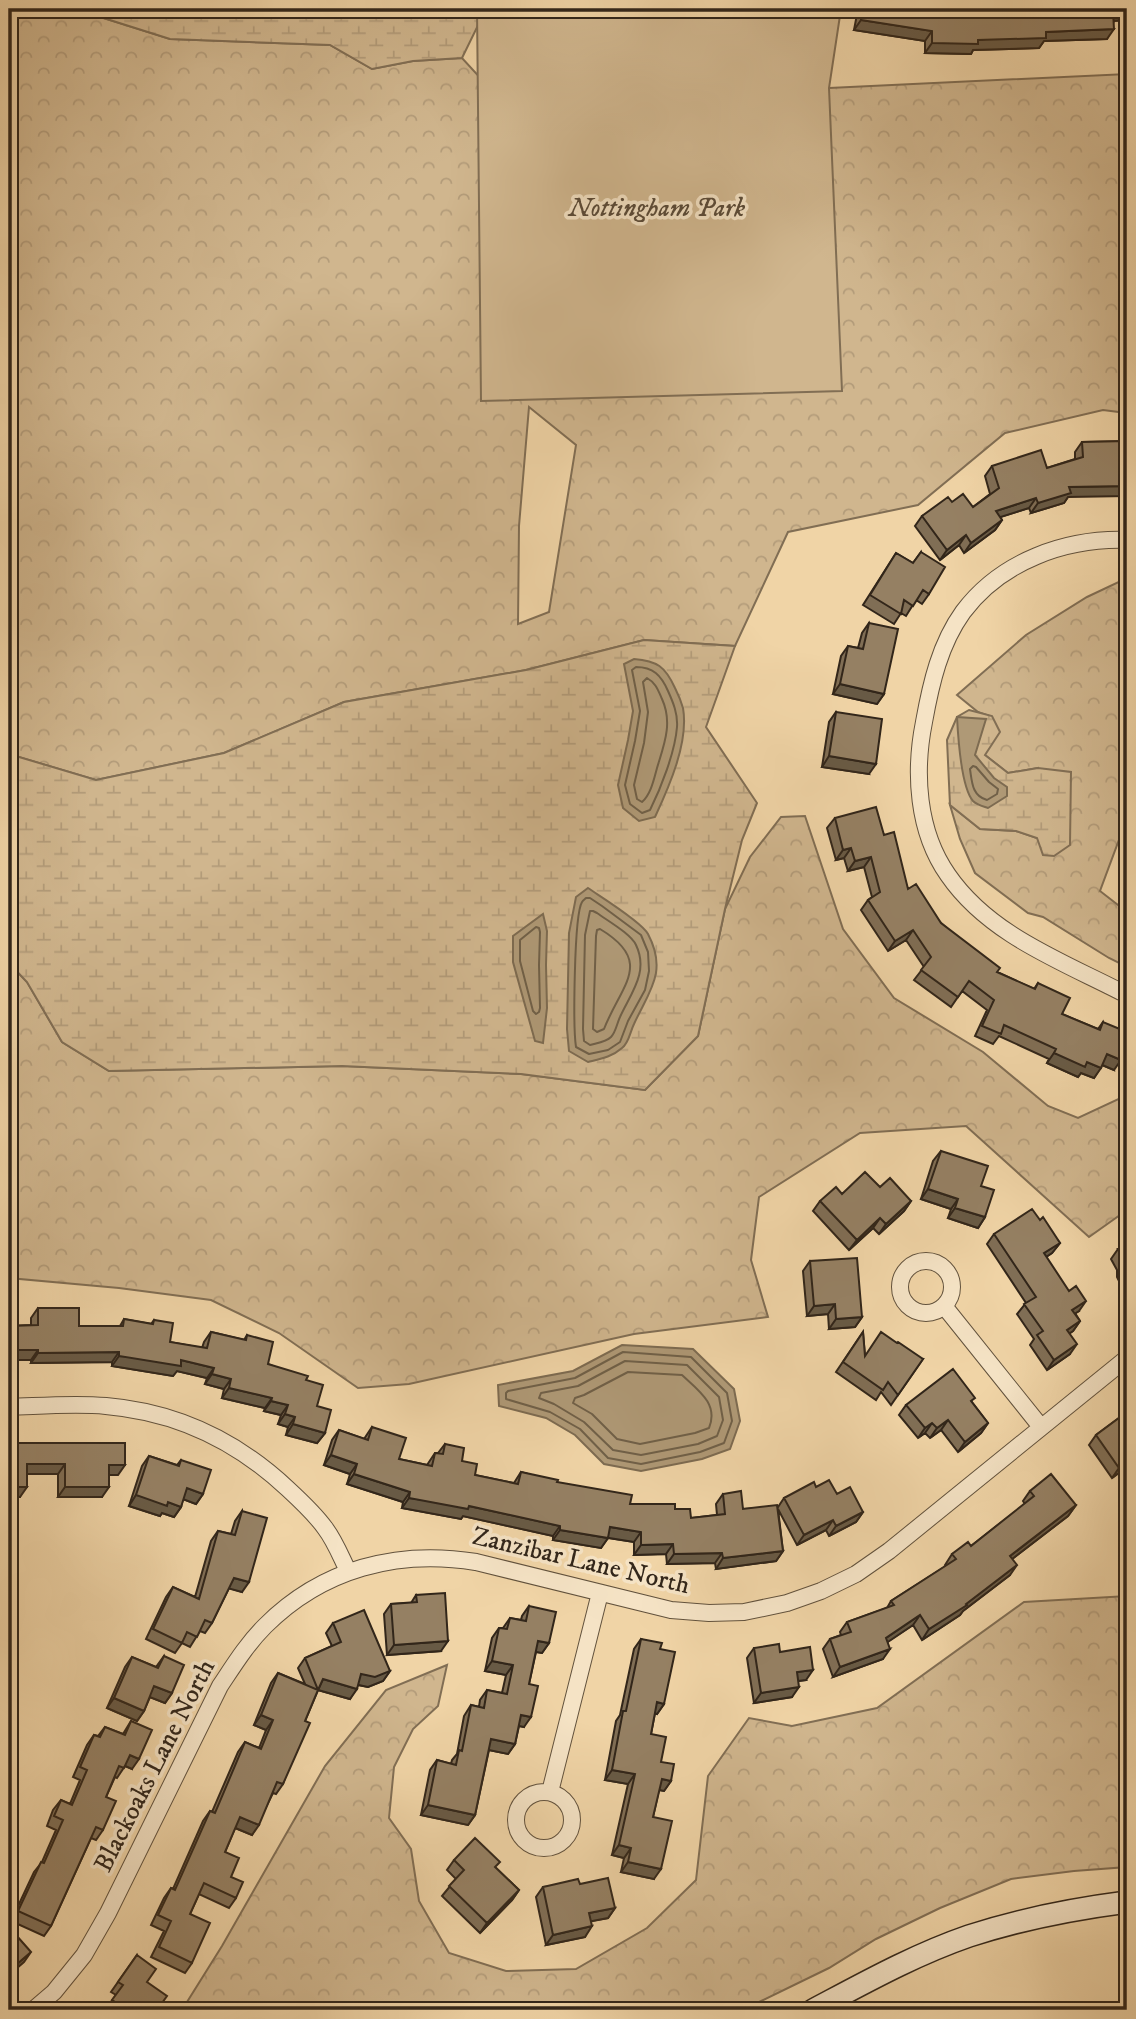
<svg xmlns="http://www.w3.org/2000/svg" width="1136" height="2019" viewBox="0 0 1136 2019" font-family="'IM FELL DW Pica',serif">
<defs>
<pattern id="forest-crowns" width="20" height="18" patternUnits="userSpaceOnUse" patternTransform="scale(1.75)"><rect width="20" height="18" fill="#d0b68e"/><path d="M2 6a3 3 0 1 1 6 0M12 15a3 3 0 1 1 6 0" fill="none" stroke="#b39c7a"/></pattern>
<pattern id="wetland-marsh" width="20" height="14" patternUnits="userSpaceOnUse" patternTransform="scale(1.75)"><rect width="20" height="14" fill="#d0b68e"/><path d="M1 5h8M5 5V1M11 12h8M15 12V8" fill="none" stroke="#b39c7a"/></pattern>
</defs>
<rect width="100%" height="100%" fill="#f0d4a6"/>
<filter id="stains"><feTurbulence type="fractalNoise" baseFrequency=".00286" numOctaves="4"/><feColorMatrix values="0 0 0 0 .2 0 0 0 0 .09 0 0 0 0 .02 0 0 0 .5 -.17"/></filter>
<radialGradient id="worn" r=".72"><stop offset=".6" stop-color="#630" stop-opacity="0"/><stop offset="1" stop-color="#630" stop-opacity=".3"/></radialGradient>
<path fill="url(#forest-crowns)" stroke="#816e54" stroke-width="2" fill-rule="evenodd" d="M 9,9 L 75,9 L 170,39 L 330,45 L 372,69 L 413,61 L 462,58 L 507,107 L 829,88 L 1127,74 L 1127,413 L 1103,410 L 1005,433 L 918,505 L 788,532 L 735,646 L 644,640 L 526,670 L 344,702 L 224,753 L 96,780 L 9,754 ZM 529,407 L 576,445 L 549,612 L 518,624 L 519,526 Z
M 1127,578 L 1127,773 L 1121,784 L 1120,837 L 1100,891 L 1127,912 L 1127,967 L 1109,958 L 1043,917 L 1028,913 L 975,873 L 960,839 L 950,805 L 980,829 L 1016,831 L 1037,838 L 1038,768 L 1008,773 L 985,755 L 992,717 L 978,712 L 957,695 L 1026,635 L 1087,597 Z
M 805,816 L 843,929 L 894,998 L 983,1052 L 1048,1106 L 1078,1118 L 1127,1095 L 1127,1210 L 1089,1237 L 966,1126 L 860,1133 L 759,1197 L 751,1260 L 768,1317 L 634,1334 L 409,1384 L 358,1388 L 279,1333 L 211,1300 L 119,1288 L 9,1278 L 9,963 L 27,982 L 62,1042 L 109,1071 L 342,1066 L 521,1074 L 645,1090 L 698,1036 L 725,909 L 750,857 L 781,817 Z
M 1127,1596 L 1127,1867 L 1074,1871 L 1011,1879 L 940,1908 L 876,1939 L 829,1968 L 757,2003 L 734,2010 L 182,2010 L 222,1946 L 325,1766 L 386,1690 L 447,1665 L 438,1706 L 413,1729 L 394,1767 L 389,1818 L 411,1849 L 419,1901 L 449,1953 L 506,1971 L 576,1969 L 647,1928 L 696,1880 L 708,1776 L 749,1718 L 792,1726 L 877,1708 L 1024,1602 Z"/>
<path fill="url(#wetland-marsh)" stroke="#816e54" stroke-width="2" d="M 75,9 L 486,9 L 462,58 L 413,61 L 372,69 L 330,45 L 170,39 Z
M 644,640 L 735,646 L 706,727 L 757,803 L 742,840 L 725,909 L 698,1036 L 645,1090 L 521,1074 L 342,1066 L 109,1071 L 62,1042 L 27,982 L 9,963 L 9,754 L 96,780 L 224,753 L 344,702 L 526,670 Z
M 969,710 L 992,716 L 1000,732 L 985,755 L 1008,773 L 1038,768 L 1071,772 L 1070,845 L 1054,856 L 1043,855 L 1037,838 L 1016,831 L 980,829 L 950,805 L 947,740 L 957,717 Z"/>
<path fill="#d0b68e" stroke="#816e54" stroke-width="2" d="M 477,9 L 841,9 L 829,88 L 842,391 L 481,401 Z"/>
<path fill="#af9976" stroke="#7d6b51" stroke-width="2" d="M 634,659 C 657,661 665,666 675,688 C 678,694 681,701 683,708 C 689,742 669,787 655,817 L 639,821 L 623,808 L 618,785 L 628,740 L 633,711 L 624,664 Z
M 957,717 L 986,719 L 975,755 L 994,778 L 1007,787 L 1007,796 L 988,808 C 982,806 977,805 973,801 C 961,787 958,736 957,717 Z
M 588,888 C 601,897 642,922 648,934 C 668,972 649,991 634,1024 C 630,1032 629,1043 622,1048 C 612,1057 600,1059 588,1062 L 569,1051 L 567,1029 L 569,933 L 576,897 Z
M 543,914 L 547,931 L 546,965 L 547,1008 L 543,1043 L 535,1041 L 513,962 L 513,936 Z
M 622,1345 L 693,1349 L 734,1389 L 740,1421 L 730,1449 L 702,1459 L 641,1471 L 604,1464 L 575,1435 L 546,1418 L 499,1406 L 498,1385 L 573,1371 Z"/>
<g fill="none" stroke-linecap="round" stroke-linejoin="round">
<path stroke="#706048" stroke-width="2" d="M 636,667 C 653,667 661,675 668,691 C 673,702 678,714 677,727 C 675,752 661,788 650,810 L 642,813 L 630,804 L 625,785 L 635,741 L 640,711 L 632,670 Z
M 647,678 C 656,683 658,690 662,699 C 673,723 664,745 657,768 C 654,779 651,794 642,802 L 637,799 L 634,785 L 644,743 L 648,712 L 643,682 Z
M 973,766 L 976,767 L 989,782 L 998,789 L 997,794 L 987,800 C 972,796 972,782 970,769 Z
M 586,898 L 590,898 L 602,906 L 641,935 L 648,952 L 649,971 L 645,990 L 628,1021 L 620,1042 L 608,1050 L 589,1054 L 576,1047 C 573,1028 574,915 582,902 C 583,900 585,899 586,898 Z
M 590,911 L 593,911 L 597,913 C 608,921 631,934 636,945 C 649,972 631,993 620,1017 C 617,1023 616,1032 611,1037 C 606,1042 597,1043 590,1045 L 584,1041 L 583,1029 L 585,935 Z
M 536,927 L 539,928 L 540,932 L 539,965 L 540,1008 L 539,1012 L 536,1014 L 533,1011 L 520,961 L 520,940 Z
M 600,929 C 655,962 621,985 604,1029 L 597,1032 L 593,1029 L 596,936 L 597,930 Z
M 623,1352 L 691,1357 L 727,1393 L 732,1421 L 724,1443 L 700,1452 L 641,1464 L 608,1458 L 580,1429 L 550,1412 L 506,1399 L 506,1393 L 508,1391 L 575,1378 Z
M 625,1361 L 687,1365 L 719,1397 L 723,1420 L 717,1436 L 698,1444 L 641,1455 L 613,1450 L 584,1422 L 554,1404 L 539,1398 L 541,1393 L 578,1386 Z
M 628,1372 L 682,1375 C 698,1390 719,1404 709,1428 L 695,1433 L 640,1444 L 617,1439 L 592,1414 L 573,1403 L 575,1398 L 584,1395 Z"/>
<defs>
<path id="street" d="M 1127,540 C 1066,538 1001,561 963,612 C 940,644 931,683 924,722 C 914,772 917,831 948,875 C 990,936 1064,962 1127,995
M900 1287a26 26 0 1 1 52 0a26 26 0 1 1-52 0Z
M 944,1306 L 1041,1427
M 9,1407 C 41,1406 74,1403 106,1406 C 177,1412 236,1440 288,1489 C 301,1501 315,1514 325,1528 C 335,1541 341,1557 348,1571
M 550,1792 L 600,1593
M516 1820a28 28 0 1 1 56 0a28 28 0 1 1-56 0Z
M 33,2010 L 54,1992 L 84,1955 L 108,1913 L 220,1686 C 234,1665 247,1644 265,1626 C 322,1569 397,1549 476,1562 L 671,1610 L 709,1613 L 744,1612 L 787,1603 L 821,1591 L 856,1574 L 889,1551 L 1127,1358"/>
<path id="secondary" d="M 813,2010 C 864,1983 914,1955 969,1936 C 1021,1919 1073,1909 1127,1902"/>
</defs>
<use href="#street" stroke="#62523d" stroke-width="18"/>
<use href="#secondary" stroke="#32261a" stroke-width="24"/>
<use href="#street" stroke="#f5e3c5" stroke-width="16"/>
<use href="#secondary" stroke="#f5e3c5" stroke-width="21"/>
</g>
<path fill="#806e55" stroke="#32261a" stroke-width="2" d="M 858,9 L 1127,9 L 1127,20 L 1114,21 L 1107,39 L 1044,41 L 1039,48 L 973,50 L 971,54 L 925,53 L 925,41 L 854,30 Z
M 1127,441 L 1068,497 L 1064,503 L 1031,513 L 1029,508 L 1000,517 L 1002,520 L 995,530 L 964,553 L 959,545 L 940,560 L 915,526 L 922,516 L 952,502 L 973,507 L 990,494 L 985,476 L 992,466 L 1047,468 L 1075,459 L 1075,452 L 1082,442 Z
M 921,552 L 929,594 L 922,604 L 916,600 L 906,616 L 901,613 L 894,624 L 863,605 L 896,553 L 913,563 Z
M 869,623 L 884,694 L 877,704 L 833,694 L 841,656 L 848,646 L 858,648 L 862,633 Z
M 836,712 L 869,774 L 822,767 L 829,722 Z
M 835,818 L 884,835 L 908,889 L 941,923 L 997,972 L 1034,989 L 1038,983 L 1062,1014 L 1098,1029 L 1103,1022 L 1114,1070 L 1102,1065 L 1094,1078 L 1081,1073 L 1078,1077 L 1047,1063 L 1049,1059 L 999,1036 L 993,1044 L 975,1036 L 987,1010 L 962,991 L 951,1007 L 914,980 L 924,967 L 906,940 L 888,951 L 861,910 L 868,900 L 872,897 L 864,867 L 848,871 L 844,858 L 836,860 L 827,828 Z
M 941,1151 L 981,1186 L 985,1217 L 978,1228 L 948,1218 L 951,1209 L 921,1199 L 933,1161 Z
M 880,1187 L 911,1201 L 904,1211 L 879,1234 L 873,1228 L 849,1250 L 813,1211 L 820,1201 L 842,1194 Z
M 1040,1220 L 1060,1243 L 1052,1253 L 1046,1257 L 1079,1311 L 1075,1313 L 1080,1321 L 1073,1331 L 1070,1333 L 1070,1354 L 1047,1370 L 1030,1345 L 1034,1339 L 1017,1314 L 1026,1303 L 987,1244 L 994,1234 Z
M 1127,1241 L 1127,1297 L 1117,1277 L 1117,1270 L 1111,1259 L 1118,1249 L 1122,1249 Z
M 810,1261 L 862,1317 L 855,1327 L 829,1329 L 828,1314 L 807,1316 L 803,1271 Z
M 38,1308 L 79,1326 L 120,1326 L 124,1319 L 151,1324 L 154,1320 L 170,1342 L 202,1348 L 204,1342 L 211,1332 L 244,1340 L 247,1335 L 268,1364 L 306,1380 L 317,1406 L 325,1433 L 317,1443 L 286,1435 L 288,1427 L 278,1424 L 281,1415 L 264,1411 L 265,1408 L 222,1398 L 224,1389 L 205,1384 L 207,1378 L 177,1371 L 173,1376 L 112,1366 L 112,1362 L 31,1363 L 31,1360 L 9,1360 L 9,1326 L 31,1325 L 31,1318 Z
M 863,1332 L 865,1356 L 923,1359 L 891,1405 L 881,1392 L 876,1400 L 836,1372 Z
M 972,1402 L 988,1423 L 981,1433 L 958,1452 L 941,1430 L 930,1438 L 925,1433 L 918,1438 L 899,1415 L 906,1405 Z
M 1127,1412 L 1127,1473 L 1124,1469 L 1112,1478 L 1089,1445 L 1096,1435 Z
M 372,1427 L 399,1459 L 427,1465 L 435,1453 L 438,1453 L 445,1444 L 475,1475 L 514,1483 L 521,1472 L 630,1504 L 675,1509 L 691,1518 L 717,1515 L 716,1504 L 723,1494 L 743,1509 L 778,1507 L 784,1498 L 816,1487 L 837,1494 L 863,1512 L 856,1522 L 829,1536 L 826,1530 L 797,1545 L 778,1509 L 783,1551 L 776,1561 L 716,1569 L 715,1563 L 667,1564 L 666,1554 L 634,1555 L 634,1542 L 608,1538 L 601,1548 L 553,1540 L 553,1536 L 463,1516 L 461,1519 L 402,1508 L 403,1502 L 347,1484 L 350,1474 L 324,1465 L 332,1440 L 339,1430 L 364,1439 Z
M 10,1443 L 118,1475 L 109,1475 L 102,1497 L 58,1497 L 58,1474 L 27,1474 L 20,1497 L 13,1497 L 9,1504 L 9,1445 Z
M 149,1456 L 177,1465 L 181,1460 L 203,1494 L 196,1504 L 183,1499 L 181,1507 L 174,1517 L 162,1513 L 160,1516 L 129,1506 L 142,1466 Z
M 1030,1491 L 1076,1505 L 1068,1516 L 1012,1559 L 1010,1575 L 963,1611 L 960,1615 L 922,1640 L 913,1625 L 887,1642 L 883,1659 L 833,1677 L 823,1649 L 830,1639 L 841,1635 L 840,1632 L 847,1622 L 887,1608 L 891,1601 L 946,1566 L 945,1565 L 952,1554 L 971,1546 L 1025,1504 L 1023,1501 Z
M 242,1511 L 242,1592 L 229,1588 L 212,1623 L 205,1633 L 200,1631 L 190,1647 L 182,1643 L 175,1653 L 146,1639 L 166,1597 L 173,1587 L 195,1597 L 211,1541 L 218,1531 L 231,1534 L 235,1521 Z
M 416,1595 L 441,1651 L 387,1655 L 384,1614 L 391,1604 L 411,1603 Z
M 529,1606 L 549,1643 L 542,1653 L 536,1652 L 529,1684 L 524,1727 L 519,1726 L 515,1744 L 508,1754 L 489,1750 L 475,1815 L 468,1825 L 421,1815 L 430,1770 L 437,1760 L 451,1764 L 452,1760 L 457,1754 L 464,1716 L 471,1705 L 479,1707 L 480,1700 L 487,1690 L 502,1693 L 506,1675 L 485,1671 L 492,1638 L 499,1628 L 503,1628 L 510,1618 L 521,1620 L 522,1616 Z
M 333,1623 L 390,1671 L 383,1681 L 368,1687 L 358,1685 L 350,1699 L 318,1690 L 305,1721 L 283,1784 L 276,1794 L 273,1793 L 252,1835 L 235,1828 L 225,1852 L 236,1898 L 229,1908 L 199,1894 L 190,1914 L 192,1963 L 185,1973 L 151,1957 L 164,1931 L 151,1925 L 164,1898 L 171,1888 L 173,1889 L 203,1821 L 210,1811 L 212,1812 L 238,1752 L 245,1742 L 259,1748 L 266,1730 L 254,1725 L 271,1683 L 278,1673 L 305,1684 L 298,1668 L 305,1658 L 332,1646 L 326,1633 Z
M 641,1639 L 660,1649 L 664,1704 L 657,1714 L 655,1713 L 651,1734 L 661,1762 L 671,1781 L 664,1791 L 659,1790 L 653,1817 L 654,1879 L 621,1872 L 624,1858 L 612,1855 L 628,1784 L 605,1780 L 616,1721 L 620,1715 L 634,1649 Z
M 754,1648 L 780,1652 L 806,1680 L 798,1681 L 792,1697 L 754,1703 L 747,1658 Z
M 164,1656 L 172,1693 L 165,1703 L 150,1697 L 144,1711 L 137,1721 L 107,1708 L 125,1667 L 132,1657 L 156,1667 Z
M 131,1721 L 132,1769 L 125,1766 L 117,1778 L 115,1777 L 106,1797 L 103,1830 L 96,1840 L 91,1838 L 51,1926 L 44,1936 L 11,1921 L 34,1872 L 42,1862 L 56,1830 L 47,1826 L 53,1810 L 61,1800 L 70,1804 L 80,1780 L 73,1777 L 87,1745 L 94,1735 L 98,1736 L 105,1727 L 123,1734 Z
M 454,1860 L 496,1868 L 519,1890 L 512,1900 L 480,1933 L 442,1896 L 456,1879 L 447,1870 Z
M 580,1884 L 615,1908 L 608,1918 L 591,1921 L 585,1937 L 546,1945 L 536,1897 L 543,1887 Z
M 137,1955 L 157,2010 L 105,2010 L 116,1995 L 111,1992 Z"/>
<path fill="#685a45" stroke="#32261a" stroke-width="2" d="M 1127,10 L 1127,20 L 1106,21 L 1113,11 Z
M 861,20 L 932,31 L 925,41 L 854,30 Z
M 1114,29 L 1107,39 L 1044,41 L 1039,48 L 973,50 L 971,54 L 925,53 L 932,43 L 978,40 L 1046,32 Z
M 1127,486 L 1127,496 L 1068,497 L 1064,503 L 1031,513 L 1038,503 L 1069,487 Z
M 1036,498 L 1029,508 L 988,521 L 996,511 Z
M 1002,520 L 995,530 L 964,553 L 971,543 Z
M 966,535 L 959,545 L 940,560 L 947,550 Z
M 840,684 L 884,694 L 877,704 L 833,694 Z
M 829,756 L 876,764 L 869,774 L 822,767 Z
M 851,848 L 844,858 L 836,860 L 843,850 Z
M 871,857 L 864,867 L 848,871 L 855,861 Z
M 913,930 L 906,940 L 888,951 L 895,941 Z
M 1054,1053 L 1087,1062 L 1101,1068 L 1094,1078 L 1081,1073 L 1078,1077 L 1047,1063 Z
M 1107,1054 L 1121,1060 L 1114,1070 L 1100,1064 Z
M 928,1189 L 958,1199 L 951,1209 L 921,1199 Z
M 911,1201 L 904,1211 L 879,1234 L 886,1224 Z
M 955,1208 L 985,1217 L 978,1228 L 948,1218 Z
M 880,1218 L 873,1228 L 849,1250 L 857,1240 Z
M 1060,1243 L 1052,1253 L 1037,1263 L 1044,1253 Z
M 1086,1301 L 1079,1311 L 1065,1320 L 1072,1310 Z
M 835,1304 L 828,1314 L 807,1316 L 814,1306 Z
M 862,1317 L 855,1327 L 829,1329 L 836,1319 Z
M 1080,1321 L 1073,1331 L 1060,1340 L 1067,1330 Z
M 1077,1344 L 1070,1354 L 1047,1370 L 1054,1360 Z
M 9,1350 L 38,1350 L 31,1360 L 9,1360 Z
M 119,1352 L 112,1362 L 31,1363 L 38,1353 Z
M 119,1356 L 181,1360 L 214,1368 L 207,1378 L 177,1371 L 173,1376 L 112,1366 Z
M 212,1374 L 231,1379 L 224,1389 L 205,1384 Z
M 229,1388 L 272,1398 L 265,1408 L 222,1398 Z
M 271,1401 L 288,1405 L 281,1415 L 264,1411 Z
M 285,1414 L 295,1417 L 288,1427 L 278,1424 Z
M 948,1420 L 941,1430 L 930,1438 L 937,1428 Z
M 932,1423 L 925,1433 L 918,1438 L 925,1428 Z
M 988,1423 L 981,1433 L 958,1452 L 965,1442 Z
M 293,1424 L 325,1433 L 317,1443 L 286,1435 Z
M 331,1455 L 357,1464 L 350,1474 L 324,1465 Z
M 1127,1462 L 1127,1465 L 1124,1469 L 1112,1478 L 1119,1468 Z
M 27,1464 L 65,1464 L 58,1474 L 20,1474 Z
M 109,1465 L 125,1465 L 118,1475 L 102,1475 Z
M 354,1474 L 410,1492 L 403,1502 L 347,1484 Z
M 15,1487 L 27,1487 L 20,1497 L 13,1497 L 9,1504 L 9,1495 Z
M 65,1487 L 109,1487 L 102,1497 L 58,1497 Z
M 187,1488 L 203,1494 L 196,1504 L 180,1498 Z
M 136,1495 L 168,1502 L 181,1507 L 174,1517 L 162,1513 L 160,1516 L 129,1506 Z
M 409,1498 L 469,1506 L 560,1526 L 553,1536 L 463,1516 L 461,1519 L 402,1508 Z
M 1076,1505 L 1068,1516 L 1003,1566 L 1010,1556 Z
M 863,1512 L 856,1522 L 829,1536 L 836,1526 Z
M 833,1520 L 826,1530 L 797,1545 L 804,1535 Z
M 610,1527 L 641,1532 L 634,1542 L 603,1537 Z
M 560,1530 L 608,1538 L 601,1548 L 553,1540 Z
M 673,1544 L 666,1554 L 634,1555 L 641,1545 Z
M 783,1551 L 776,1561 L 716,1569 L 723,1558 Z
M 722,1553 L 715,1563 L 667,1564 L 674,1554 Z
M 1017,1565 L 1010,1575 L 963,1611 L 960,1615 L 922,1640 L 929,1629 L 966,1604 Z
M 234,1578 L 249,1582 L 242,1592 L 227,1588 Z
M 920,1615 L 913,1625 L 879,1648 L 886,1638 Z
M 448,1641 L 441,1651 L 387,1655 L 394,1645 Z
M 538,1641 L 549,1643 L 542,1653 L 531,1651 Z
M 890,1649 L 883,1659 L 833,1677 L 840,1667 Z
M 492,1661 L 513,1665 L 506,1675 L 485,1671 Z
M 813,1670 L 806,1680 L 790,1682 L 797,1672 Z
M 390,1671 L 383,1681 L 368,1687 L 354,1684 L 361,1674 Z
M 323,1679 L 357,1689 L 350,1699 L 318,1690 Z
M 154,1686 L 172,1693 L 165,1703 L 147,1696 Z
M 799,1687 L 792,1697 L 754,1703 L 761,1693 Z
M 114,1698 L 144,1711 L 137,1721 L 107,1708 Z
M 657,1702 L 664,1704 L 657,1714 L 650,1712 Z
M 261,1715 L 273,1720 L 266,1730 L 254,1725 Z
M 521,1715 L 531,1717 L 524,1727 L 514,1725 Z
M 491,1739 L 515,1744 L 508,1754 L 484,1749 Z
M 130,1755 L 139,1759 L 132,1769 L 123,1765 Z
M 612,1770 L 635,1774 L 628,1784 L 605,1780 Z
M 662,1779 L 671,1781 L 664,1791 L 655,1789 Z
M 428,1805 L 475,1815 L 468,1825 L 421,1815 Z
M 240,1817 L 259,1825 L 252,1835 L 233,1827 Z
M 619,1845 L 631,1848 L 624,1858 L 612,1855 Z
M 628,1862 L 661,1869 L 654,1879 L 621,1872 Z
M 519,1890 L 512,1900 L 480,1933 L 487,1923 Z
M 615,1908 L 608,1918 L 582,1923 L 589,1913 Z
M 592,1926 L 585,1937 L 546,1945 L 553,1935 Z
M 31,1952 L 24,1962 L 9,1975 L 9,1971 Z"/>
<path fill="#958063" stroke="#32261a" stroke-width="2" d="M 863,9 L 1127,9 L 1127,10 L 1113,11 L 1114,29 L 1046,32 L 1046,38 L 978,40 L 978,44 L 932,43 L 932,31 L 861,20 Z
M 1127,441 L 1127,486 L 1069,487 L 1071,493 L 1038,503 L 1036,498 L 996,511 L 1002,520 L 971,543 L 966,535 L 947,550 L 922,516 L 948,497 L 952,502 L 963,494 L 973,507 L 999,488 L 992,466 L 1041,450 L 1047,468 L 1083,457 L 1082,442 Z
M 921,552 L 945,567 L 929,594 L 923,590 L 913,606 L 904,600 L 901,614 L 870,595 L 896,553 L 913,563 Z
M 869,623 L 898,629 L 884,694 L 840,684 L 848,646 L 863,649 Z
M 836,712 L 882,719 L 876,764 L 829,756 Z
M 876,807 L 884,835 L 894,832 L 908,889 L 916,884 L 941,923 L 1000,968 L 997,972 L 1035,989 L 1038,983 L 1070,998 L 1062,1014 L 1100,1030 L 1103,1022 L 1127,1032 L 1127,1044 L 1121,1060 L 1107,1054 L 1101,1068 L 1087,1062 L 1085,1067 L 1054,1053 L 1056,1049 L 1004,1025 L 1001,1034 L 982,1026 L 994,1000 L 969,981 L 958,997 L 921,970 L 931,957 L 913,930 L 895,941 L 868,900 L 880,892 L 871,857 L 855,861 L 851,848 L 843,850 L 835,818 Z
M 941,1151 L 988,1166 L 981,1186 L 994,1190 L 985,1217 L 955,1208 L 958,1199 L 928,1189 Z
M 865,1172 L 880,1187 L 890,1178 L 911,1201 L 886,1224 L 880,1218 L 857,1240 L 820,1201 L 836,1187 L 842,1194 Z
M 1032,1209 L 1040,1220 L 1043,1217 L 1060,1243 L 1044,1253 L 1069,1291 L 1076,1286 L 1086,1301 L 1072,1310 L 1080,1321 L 1067,1330 L 1077,1344 L 1054,1360 L 1037,1335 L 1043,1331 L 1024,1304 L 1036,1297 L 994,1234 Z
M 1118,1249 L 1127,1249 L 1127,1274 L 1124,1267 L 1124,1259 Z
M 857,1258 L 862,1317 L 836,1319 L 835,1304 L 814,1306 L 810,1261 Z
M 38,1308 L 79,1308 L 79,1326 L 123,1326 L 124,1319 L 153,1324 L 154,1320 L 173,1323 L 170,1342 L 207,1348 L 211,1332 L 246,1340 L 247,1335 L 273,1342 L 268,1364 L 308,1376 L 306,1380 L 323,1385 L 317,1406 L 331,1410 L 325,1433 L 293,1424 L 295,1417 L 285,1414 L 288,1405 L 271,1401 L 272,1398 L 229,1388 L 231,1379 L 212,1374 L 214,1368 L 181,1360 L 181,1366 L 119,1356 L 119,1352 L 38,1353 L 38,1350 L 9,1350 L 9,1326 L 38,1325 Z
M 863,1332 L 865,1356 L 881,1332 L 897,1343 L 898,1342 L 923,1359 L 898,1395 L 888,1382 L 883,1390 L 843,1362 Z
M 953,1369 L 975,1398 L 971,1401 L 988,1423 L 965,1442 L 948,1420 L 937,1428 L 932,1423 L 925,1428 L 906,1405 Z
M 1127,1412 L 1127,1462 L 1119,1468 L 1096,1435 Z
M 372,1427 L 406,1438 L 399,1459 L 432,1466 L 435,1453 L 443,1454 L 445,1444 L 464,1448 L 462,1461 L 477,1464 L 475,1475 L 518,1484 L 521,1472 L 558,1480 L 557,1482 L 632,1495 L 630,1504 L 675,1504 L 675,1509 L 690,1509 L 691,1518 L 725,1514 L 723,1494 L 741,1491 L 743,1509 L 777,1505 L 783,1551 L 723,1558 L 722,1553 L 674,1554 L 673,1544 L 641,1545 L 641,1532 L 610,1527 L 608,1538 L 560,1530 L 560,1526 L 469,1506 L 468,1509 L 409,1498 L 410,1492 L 354,1474 L 357,1464 L 331,1455 L 339,1430 L 368,1440 Z
M 10,1443 L 125,1443 L 125,1465 L 109,1465 L 109,1487 L 65,1487 L 65,1464 L 27,1464 L 27,1487 L 15,1487 L 15,1495 L 9,1495 L 9,1450 L 11,1450 Z
M 149,1456 L 179,1466 L 181,1460 L 211,1470 L 203,1494 L 187,1488 L 181,1507 L 168,1502 L 167,1506 L 136,1495 Z
M 1051,1474 L 1076,1505 L 1010,1556 L 1017,1565 L 966,1604 L 967,1605 L 929,1629 L 920,1615 L 886,1638 L 890,1649 L 840,1667 L 830,1639 L 851,1632 L 847,1622 L 894,1605 L 891,1601 L 956,1559 L 952,1554 L 968,1542 L 971,1546 L 1034,1496 L 1030,1491 Z
M 829,1480 L 837,1494 L 850,1487 L 863,1512 L 836,1526 L 833,1520 L 804,1535 L 784,1498 L 814,1482 L 816,1487 Z
M 242,1511 L 267,1518 L 249,1582 L 234,1578 L 212,1623 L 205,1620 L 197,1637 L 187,1632 L 182,1643 L 153,1629 L 173,1587 L 199,1599 L 218,1531 L 235,1535 Z
M 445,1593 L 448,1641 L 394,1645 L 391,1604 L 417,1602 L 416,1595 Z
M 529,1606 L 556,1612 L 549,1643 L 538,1641 L 529,1684 L 538,1686 L 531,1717 L 521,1715 L 515,1744 L 491,1739 L 475,1815 L 428,1805 L 437,1760 L 456,1765 L 459,1750 L 462,1751 L 471,1705 L 484,1708 L 487,1690 L 507,1694 L 513,1665 L 492,1661 L 499,1628 L 507,1629 L 510,1618 L 526,1621 Z
M 364,1610 L 390,1671 L 375,1677 L 361,1674 L 357,1689 L 323,1679 L 318,1690 L 305,1658 L 341,1642 L 333,1623 Z
M 641,1639 L 662,1643 L 660,1649 L 675,1652 L 664,1704 L 657,1702 L 651,1734 L 666,1737 L 661,1762 L 674,1764 L 671,1781 L 662,1779 L 653,1817 L 672,1821 L 661,1869 L 628,1862 L 631,1848 L 619,1845 L 635,1774 L 612,1770 L 623,1711 L 626,1711 Z
M 779,1644 L 780,1652 L 810,1647 L 813,1670 L 797,1672 L 799,1687 L 761,1693 L 754,1648 Z
M 164,1656 L 184,1665 L 172,1693 L 154,1686 L 144,1711 L 114,1698 L 132,1657 L 158,1668 Z
M 278,1673 L 318,1690 L 305,1721 L 310,1723 L 283,1784 L 277,1782 L 259,1825 L 240,1817 L 225,1852 L 239,1858 L 231,1877 L 243,1882 L 236,1898 L 204,1883 L 190,1914 L 210,1923 L 192,1963 L 159,1947 L 171,1921 L 158,1915 L 171,1888 L 175,1890 L 210,1811 L 215,1813 L 245,1742 L 261,1749 L 273,1720 L 261,1715 Z
M 131,1721 L 152,1730 L 139,1759 L 130,1755 L 124,1768 L 119,1766 L 106,1797 L 116,1801 L 103,1830 L 96,1827 L 51,1926 L 18,1911 L 41,1862 L 44,1863 L 63,1820 L 54,1816 L 61,1800 L 72,1805 L 87,1770 L 80,1767 L 94,1735 L 100,1737 L 105,1727 L 125,1735 Z
M 475,1838 L 500,1862 L 495,1867 L 519,1890 L 487,1923 L 449,1886 L 464,1870 L 454,1860 Z
M 608,1878 L 615,1908 L 589,1913 L 592,1926 L 553,1935 L 543,1887 L 578,1879 L 580,1884 Z
M 16,1935 L 31,1952 L 9,1971 L 9,1941 Z
M 137,1955 L 156,1969 L 147,1982 L 167,1996 L 157,2010 L 117,2010 L 120,2005 L 112,2000 L 123,1985 L 118,1982 Z"/>
<g text-anchor="middle" dominant-baseline="central" stroke-width="7" stroke-linejoin="round" paint-order="stroke">
<g font-size="26" font-style="italic" fill="#5a4a37" stroke="#f5e3c5">
<text x="657" y="208">Nottingham Park</text>
</g>
<g font-size="26" fill="#32261a" stroke="#f5e3c5">
<text transform="translate(581 1561) rotate(13)">Zanzibar Lane North</text>
<text transform="translate(155 1766) rotate(-63)">Blackoaks Lane North</text>
</g>
</g>
<rect width="1136" height="2019" fill="none" stroke="#f0d4a6" stroke-width="35"/>
<rect x="10" y="10" width="1115" height="1998" fill="none" stroke="#32261a" stroke-width="3.5"/>
<rect x="18" y="18" width="1101" height="1984" fill="none" stroke="#32261a" stroke-width="2"/>
<rect width="100%" height="100%" filter="url(#stains)"/>
<rect width="100%" height="100%" fill="url(#worn)"/>
</svg>
